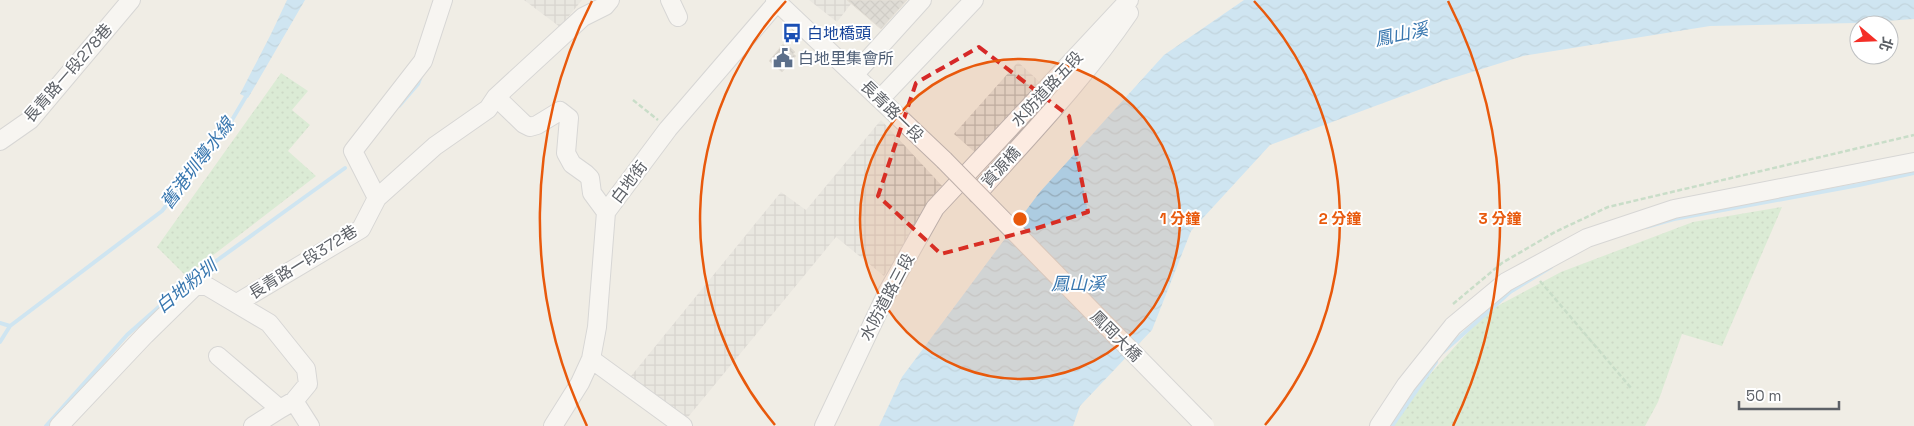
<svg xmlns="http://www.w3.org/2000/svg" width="1914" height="426" viewBox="0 0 1914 426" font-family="'Space Grotesk','Noto Sans TC',sans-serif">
<defs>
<pattern id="industrial-grid" width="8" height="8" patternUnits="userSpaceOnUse" patternTransform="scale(1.25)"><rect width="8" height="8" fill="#e1dfd9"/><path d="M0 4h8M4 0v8" fill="none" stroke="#bab8b4"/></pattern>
<pattern id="grass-dots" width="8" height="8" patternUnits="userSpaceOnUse" patternTransform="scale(1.25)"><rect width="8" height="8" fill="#c2e9c0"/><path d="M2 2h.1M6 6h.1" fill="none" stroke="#a1c0a0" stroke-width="1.8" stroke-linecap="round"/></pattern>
<pattern id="water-waves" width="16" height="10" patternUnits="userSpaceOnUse" patternTransform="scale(1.25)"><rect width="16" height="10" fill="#a6dcff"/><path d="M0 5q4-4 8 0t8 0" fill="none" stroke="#8ab6d2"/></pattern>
<pattern id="building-cross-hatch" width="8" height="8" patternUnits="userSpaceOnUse" patternTransform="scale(1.25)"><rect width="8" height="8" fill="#cbc8c2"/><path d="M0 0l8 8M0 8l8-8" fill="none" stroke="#a8a6a1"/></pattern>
</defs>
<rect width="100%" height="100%" fill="#f0ede5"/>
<path fill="url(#industrial-grid)" d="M 524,0 L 582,0 L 560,27 Z
M 809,0 L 854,0 L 837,22 Z
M 1018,62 L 1042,84 L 978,155 L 954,134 Z
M 881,120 L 944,188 L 884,276 L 836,237 L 684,422 L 627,381 L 781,192 L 806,210 Z"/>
<path fill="url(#grass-dots)" d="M 281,73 L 308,91 L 292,110 L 310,125 L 288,151 L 316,176 L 186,276 L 157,247 Z
M 1782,207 L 1722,346 L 1682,334 L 1658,402 L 1645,426 L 1393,426 L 1416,390 L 1486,312 L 1561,272 L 1693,222 Z"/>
<path fill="url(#water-waves)" d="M 287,0 L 305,0 L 248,98 L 240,94 L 271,34 Z
M 1244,0 L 1914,0 L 1914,19 L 1857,23 L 1710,26 L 1523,56 L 1440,82 L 1270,145 L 1191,231 L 1152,330 L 1080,406 L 1073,426 L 879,426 L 902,377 L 1039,193 L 1164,55 Z"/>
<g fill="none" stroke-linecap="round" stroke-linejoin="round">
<path stroke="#a6dcff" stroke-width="4" d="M 399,106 L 418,84 L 421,76
M 1646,227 L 1674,219 L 1859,185 L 1914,173
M 0,323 L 10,326
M 0,342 L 10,326 L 162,211 L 229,125 L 248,93
M 1443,352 L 1510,292 L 1551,267
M 46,426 L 127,335 L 187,282 L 345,168
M 1392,426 L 1436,362"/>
</g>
<path fill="url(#building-cross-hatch)" stroke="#d5cfc3" d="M 847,0 L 907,0 L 881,29 Z
M 783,44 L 786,47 L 789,46 L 795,52 L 793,54 L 796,56 L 782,72 L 769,61 Z"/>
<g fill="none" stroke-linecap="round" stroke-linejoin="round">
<defs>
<path id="minor" d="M 670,0 L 678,17
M 775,0 L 944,160
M 854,75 L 922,0
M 496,97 L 524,124 L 530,127 L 537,125 L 560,111 L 569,118 L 566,153 L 572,164 L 586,174 L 590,178 L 592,193 L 606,212
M 880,99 L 974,0
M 0,141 L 30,120 L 131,0
M 977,194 C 1029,136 1085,78 1129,13
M 377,198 L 353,151 L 423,61 L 443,0
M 237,303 L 361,229 L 377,198 L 435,146 L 488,109 L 496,97 L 583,17 L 605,6 L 610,0
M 218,356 L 280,409 L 294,401
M 591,359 L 683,426
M 59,426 L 145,335 L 194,287 L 205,285 L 269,323 L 306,369 L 308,384 L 294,401 L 310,426
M 253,426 L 280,409
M 553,426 L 580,383 L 591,359 L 597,327 L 606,212 L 668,129 L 779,0
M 824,426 L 887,293 L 935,208 L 1129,0
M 1379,426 L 1406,385 L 1453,326 L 1506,282 L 1587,238 L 1674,209 L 1914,162"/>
</defs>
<use href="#minor" stroke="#b8bbc0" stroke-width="20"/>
<path stroke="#99cba5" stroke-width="2.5" stroke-dasharray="5 2.5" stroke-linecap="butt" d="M 633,100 L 658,120
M 1540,281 L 1631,388
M 1453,304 L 1502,263 L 1555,232 L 1608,207 L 1914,135"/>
<use href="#minor" stroke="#fff" stroke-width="18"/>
<defs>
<path id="minor-bridge" d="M 944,160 L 1205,426"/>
</defs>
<use href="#minor-bridge" stroke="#b8bbc0" stroke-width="20" stroke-linecap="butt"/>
<use href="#minor-bridge" stroke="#fff" stroke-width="18"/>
</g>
<path d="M0 0H1914V426H0ZM 979,47 L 1069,116 L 1088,212 L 1031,230 L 941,254 L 878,196 L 916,83 Z" fill="#f0ede5" fill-opacity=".55" fill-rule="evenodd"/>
<path fill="none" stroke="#d62828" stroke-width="4" stroke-dasharray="10 6" stroke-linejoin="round" d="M 979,47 L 1069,116 L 1088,212 L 1031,230 L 941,254 L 878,196 L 916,83 Z"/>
<circle cx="1020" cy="219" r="160" fill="#e8590c" fill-opacity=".12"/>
<g fill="none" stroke="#e8590c" stroke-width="2.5">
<circle cx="1020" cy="219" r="160"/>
<path d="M775 425A320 320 0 0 1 786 1M1254 1A320 320 0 0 1 1265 425"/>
<path d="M587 426A480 480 0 0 1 592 1M1448 1A480 480 0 0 1 1453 426"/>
</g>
<defs>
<symbol id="bus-bare" viewBox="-9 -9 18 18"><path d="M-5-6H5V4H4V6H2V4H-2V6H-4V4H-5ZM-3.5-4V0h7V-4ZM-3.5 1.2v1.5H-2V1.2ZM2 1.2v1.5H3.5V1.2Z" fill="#1a4fb4" stroke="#fff" stroke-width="2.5" paint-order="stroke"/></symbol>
<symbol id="civic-bare" viewBox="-9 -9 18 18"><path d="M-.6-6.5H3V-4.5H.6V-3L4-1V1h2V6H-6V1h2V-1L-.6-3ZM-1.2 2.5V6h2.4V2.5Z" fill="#5c6f8a" stroke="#fff" stroke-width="2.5" paint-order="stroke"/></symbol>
</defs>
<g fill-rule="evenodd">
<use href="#bus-bare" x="778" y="19" width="28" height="28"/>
<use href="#civic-bare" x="769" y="44" width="28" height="28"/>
</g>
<g text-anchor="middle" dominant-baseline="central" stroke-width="4" stroke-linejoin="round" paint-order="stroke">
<g font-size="16" fill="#164399" stroke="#fff" text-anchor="start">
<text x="807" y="33">白地橋頭</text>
</g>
<g font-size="16" fill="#4e5e75" stroke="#fff" text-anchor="start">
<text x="798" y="58">白地里集會所</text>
</g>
<g font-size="16" fill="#5d6167" stroke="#fff">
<text transform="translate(68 73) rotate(-49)">長青路一段278巷</text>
<text transform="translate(1047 89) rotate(-47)">水防道路五段</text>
<text transform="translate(892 111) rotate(44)">長青路一段</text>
<text transform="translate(1001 167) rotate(-48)">資源橋</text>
<text transform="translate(629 182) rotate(-53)">白地街</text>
<text transform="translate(303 262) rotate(-32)">長青路一段372巷</text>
<text transform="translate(887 297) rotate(-62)">水防道路三段</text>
<text transform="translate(1116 336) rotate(45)">鳳岡大橋</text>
</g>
<g font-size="18" font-style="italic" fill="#3977af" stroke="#fff">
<text transform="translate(1401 34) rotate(-12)">鳳山溪</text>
<text transform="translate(197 163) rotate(-53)">舊港圳導水線</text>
<text x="1078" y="283">鳳山溪</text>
<text transform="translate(186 286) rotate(-39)">白地粉圳</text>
</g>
</g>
<circle cx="1020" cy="219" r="8" fill="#e8590c" stroke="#fff" stroke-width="2.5"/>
<g font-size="15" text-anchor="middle" font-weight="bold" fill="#e8590c" stroke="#fff" stroke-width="4" stroke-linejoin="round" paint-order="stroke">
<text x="1180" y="224">1 分鐘</text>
<text x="1340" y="224">2 分鐘</text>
<text x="1500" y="224">3 分鐘</text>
</g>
<g transform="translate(1874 40) rotate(109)"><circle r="24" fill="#ffffff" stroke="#bec0c2"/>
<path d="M0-4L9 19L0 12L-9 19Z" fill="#f42f27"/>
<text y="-8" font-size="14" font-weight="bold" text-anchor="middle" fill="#5d6167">北</text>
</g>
<path d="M1739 401v8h100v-8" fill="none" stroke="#5d6167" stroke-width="2.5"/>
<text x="1746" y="401" font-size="15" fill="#5d6167" stroke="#ffffff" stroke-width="4" paint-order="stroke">50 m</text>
</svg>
